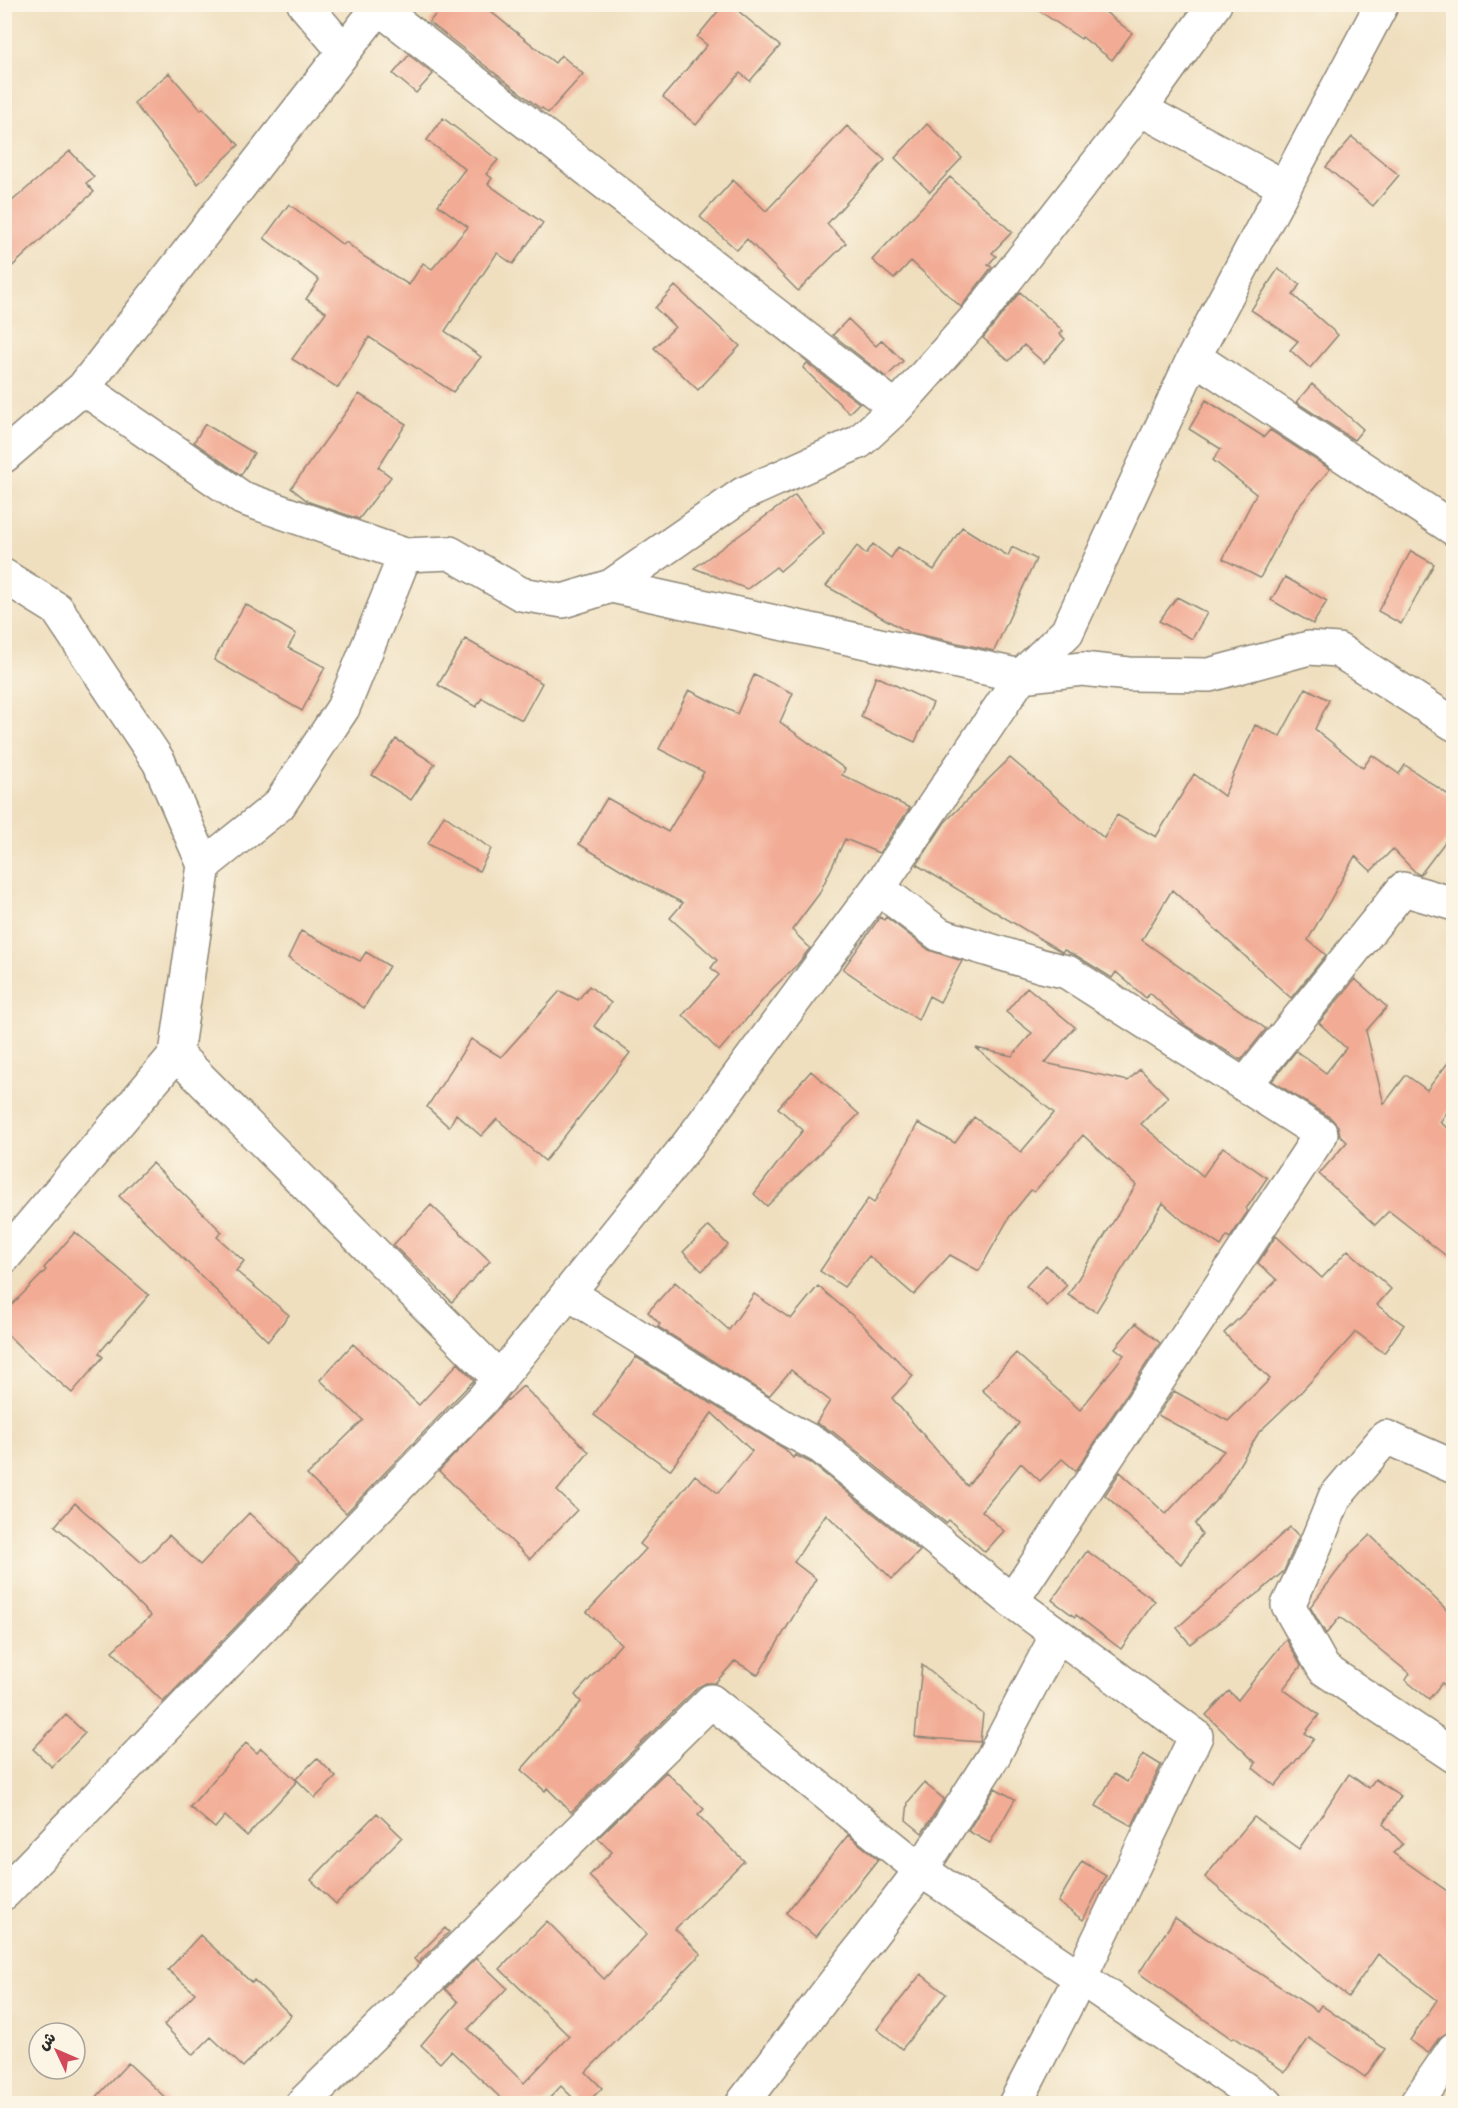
<svg xmlns="http://www.w3.org/2000/svg" width="1458" height="2108" viewBox="0 0 1458 2108" font-family="'Shantell Sans','Playpen Sans Arabic',sans-serif">
<rect width="100%" height="100%" fill="#fcf5e5"/>
<filter id="ink" filterUnits="userSpaceOnUse"><feTurbulence type="fractalNoise" baseFrequency=".0167" numOctaves="2"/><feDisplacementMap in="SourceGraphic" scale="12" xChannelSelector="R" yChannelSelector="G"/><feConvolveMatrix kernelMatrix="1 2 1 2 8 2 1 2 1" color-interpolation-filters="sRGB"/></filter>
<filter id="wash" filterUnits="userSpaceOnUse"><feTurbulence type="fractalNoise" baseFrequency=".008" numOctaves="4" result="noise"/><feDisplacementMap in="SourceGraphic" scale="24" xChannelSelector="R" yChannelSelector="G"/><feGaussianBlur stdDeviation="1.35" result="paint"/><feColorMatrix in="noise" values="0 0 0 0 0 0 0 0 0 0 0 0 0 0 0 0 0 1.4 0 .05"/><feComposite in="paint" operator="in"/></filter>
<g filter="url(#wash)">
<rect width="100%" height="100%" fill="#efdfbf"/>
<g id="blocks">
<path fill="#f2ab94" d="M 445,4 L 481,4 L 555,63 L 561,55 L 583,74 L 548,113 L 542,108 L 541,109 L 429,22 Z
M 724,4 L 730,4 L 780,46 L 750,81 L 740,73 L 696,125 L 663,97 L 707,45 L 697,37 Z
M 1029,4 L 1095,4 L 1132,33 L 1112,60 L 1082,37 L 1081,39 Z
M 409,55 L 433,74 L 416,93 L 393,74 Z
M 169,73 L 201,110 L 203,108 L 239,145 L 198,184 L 134,103 Z
M 443,118 L 498,160 L 486,174 L 492,178 L 488,184 L 543,223 L 513,264 L 497,253 L 445,331 L 481,357 L 453,392 L 369,337 L 338,388 L 292,359 L 326,312 L 306,299 L 319,280 L 264,238 L 289,204 L 343,245 L 346,242 L 363,256 L 409,285 L 423,263 L 432,269 L 468,227 L 438,205 L 465,169 L 427,140 Z
M 927,124 L 962,158 L 930,192 L 895,158 Z
M 847,126 L 885,160 L 827,224 L 846,243 L 798,291 L 747,239 L 737,250 L 700,217 L 733,180 L 766,211 Z
M 1352,137 L 1399,175 L 1373,206 L 1326,167 Z
M 70,151 L 94,177 L 86,183 L 94,192 L 64,218 L 4,274 L 4,208 Z
M 950,177 L 1012,232 L 992,253 L 996,256 L 988,265 L 992,267 L 961,307 L 911,261 L 894,279 L 872,260 Z
M 1278,269 L 1300,284 L 1293,295 L 1338,335 L 1310,368 L 1290,350 L 1298,341 L 1251,310 Z
M 675,286 L 740,346 L 698,390 L 654,348 L 675,327 L 655,308 Z
M 1020,292 L 1063,331 L 1060,334 L 1065,339 L 1044,363 L 1024,345 L 1009,361 L 983,338 Z
M 848,319 L 876,346 L 882,340 L 903,361 L 886,377 L 833,335 Z
M 807,363 L 859,403 L 849,413 L 803,368 Z
M 1312,384 L 1363,429 L 1354,440 L 1296,402 Z
M 359,394 L 406,424 L 378,467 L 391,477 L 359,519 L 309,502 L 291,488 Z
M 1206,400 L 1264,437 L 1270,430 L 1330,469 L 1296,510 L 1260,578 L 1223,559 L 1256,494 L 1213,460 L 1221,449 L 1189,429 Z
M 205,424 L 254,453 L 241,475 L 194,442 Z
M 795,495 L 824,533 L 780,571 L 776,567 L 747,589 L 694,568 Z
M 962,527 L 1008,556 L 1012,547 L 1036,559 L 994,651 L 908,632 L 826,586 L 857,546 L 866,554 L 873,544 L 891,558 L 898,547 L 934,570 Z
M 1411,551 L 1434,564 L 1401,624 L 1378,611 Z
M 1285,577 L 1327,601 L 1313,624 L 1271,600 Z
M 1177,597 L 1207,613 L 1192,639 L 1159,621 Z
M 245,604 L 296,634 L 288,648 L 325,667 L 302,711 L 214,660 Z
M 465,639 L 542,683 L 522,720 L 482,698 L 476,707 L 438,685 Z
M 754,675 L 793,693 L 780,722 L 845,769 L 842,775 L 910,808 L 879,853 L 845,839 L 819,894 L 792,930 L 810,948 L 797,965 L 774,987 L 719,1051 L 683,1015 L 719,975 L 711,968 L 717,960 L 670,918 L 683,903 L 638,880 L 579,844 L 607,798 L 668,832 L 704,772 L 659,749 L 689,690 L 737,714 Z
M 876,676 L 933,703 L 915,742 L 861,717 Z
M 1306,688 L 1329,700 L 1315,729 L 1363,768 L 1372,755 L 1399,774 L 1405,765 L 1454,799 L 1454,830 L 1420,875 L 1416,873 L 1393,849 L 1371,871 L 1355,856 L 1308,940 L 1326,955 L 1291,998 L 1172,890 L 1142,940 L 1266,1029 L 1241,1060 L 1186,1026 L 1150,993 L 1146,998 L 1116,972 L 1112,978 L 1077,956 L 1064,950 L 1062,952 L 917,865 L 945,822 L 1010,758 L 1104,838 L 1117,815 L 1156,837 L 1194,774 L 1224,796 L 1255,725 L 1280,736 Z
M 396,739 L 435,764 L 411,800 L 372,775 Z
M 444,815 L 491,849 L 479,871 L 428,844 Z
M 880,917 L 884,920 L 886,917 L 929,950 L 962,961 L 940,1002 L 929,996 L 918,1020 L 843,969 Z
M 301,931 L 360,961 L 366,952 L 389,966 L 364,1008 L 288,958 Z
M 1355,979 L 1387,1007 L 1366,1031 L 1384,1104 L 1406,1075 L 1427,1090 L 1454,1055 L 1454,1103 L 1440,1122 L 1454,1133 L 1454,1262 L 1389,1211 L 1375,1225 L 1319,1174 L 1347,1142 L 1340,1135 L 1338,1126 L 1331,1118 L 1272,1081 L 1296,1051 L 1326,1073 L 1346,1048 L 1319,1023 Z
M 589,986 L 611,1003 L 594,1026 L 630,1053 L 545,1161 L 497,1119 L 481,1136 L 456,1114 L 449,1127 L 427,1107 L 471,1039 L 501,1057 L 560,991 L 578,1000 Z
M 1027,987 L 1075,1027 L 1045,1063 L 1128,1081 L 1140,1069 L 1168,1097 L 1141,1124 L 1203,1176 L 1223,1147 L 1267,1178 L 1246,1209 L 1248,1211 L 1230,1238 L 1227,1236 L 1221,1246 L 1183,1221 L 1163,1203 L 1096,1312 L 1068,1295 L 1136,1185 L 1083,1135 L 1034,1192 L 1031,1190 L 1010,1216 L 979,1271 L 950,1255 L 914,1295 L 869,1256 L 844,1287 L 820,1271 L 868,1199 L 874,1203 L 918,1123 L 955,1143 L 974,1117 L 1021,1152 L 1054,1113 L 976,1048 L 1012,1056 L 1032,1033 L 1006,1012 Z
M 811,1071 L 859,1114 L 767,1206 L 754,1194 L 803,1130 L 778,1108 Z
M 152,1163 L 222,1232 L 217,1237 L 244,1261 L 236,1271 L 289,1315 L 268,1341 L 119,1196 Z
M 431,1205 L 490,1261 L 452,1302 L 393,1245 Z
M 709,1226 L 728,1245 L 702,1271 L 683,1252 Z
M 75,1232 L 149,1295 L 99,1353 L 103,1357 L 72,1393 L 26,1353 L 4,1331 L 4,1313 L 46,1270 L 44,1268 Z
M 1276,1236 L 1322,1278 L 1348,1250 L 1391,1289 L 1377,1305 L 1404,1325 L 1384,1353 L 1356,1332 L 1302,1391 L 1259,1432 L 1223,1492 L 1195,1524 L 1202,1534 L 1181,1564 L 1105,1495 L 1120,1472 L 1166,1514 L 1224,1451 L 1158,1415 L 1174,1391 L 1228,1421 L 1270,1379 L 1224,1333 L 1277,1280 L 1258,1263 Z
M 1046,1265 L 1067,1285 L 1047,1306 L 1026,1286 Z
M 675,1282 L 729,1330 L 754,1294 L 791,1319 L 818,1286 L 859,1321 L 913,1376 L 892,1398 L 967,1486 L 1019,1423 L 982,1390 L 1016,1353 L 1080,1410 L 1124,1355 L 1115,1348 L 1136,1323 L 1160,1343 L 1076,1471 L 1062,1459 L 1040,1481 L 1021,1463 L 982,1511 L 1004,1531 L 985,1552 L 949,1520 L 946,1523 L 833,1432 L 816,1423 L 830,1401 L 791,1370 L 769,1396 L 658,1327 L 660,1324 L 648,1312 Z
M 353,1344 L 419,1405 L 458,1363 L 474,1380 L 346,1513 L 307,1475 L 363,1420 L 320,1380 Z
M 636,1357 L 785,1449 L 793,1458 L 795,1455 L 811,1463 L 920,1551 L 892,1579 L 826,1514 L 794,1562 L 816,1579 L 758,1675 L 735,1661 L 715,1683 L 706,1683 L 698,1687 L 571,1812 L 547,1788 L 545,1791 L 521,1770 L 581,1702 L 575,1695 L 621,1644 L 587,1612 L 646,1549 L 640,1544 L 695,1475 L 718,1493 L 752,1451 L 712,1413 L 670,1470 L 594,1415 Z
M 523,1386 L 589,1452 L 557,1491 L 577,1510 L 530,1559 L 439,1471 L 507,1399 L 508,1400 Z
M 75,1503 L 142,1563 L 169,1535 L 200,1565 L 249,1513 L 299,1561 L 163,1702 L 112,1651 L 151,1616 L 86,1552 L 55,1526 Z
M 1290,1527 L 1299,1536 L 1284,1571 L 1262,1590 L 1190,1644 L 1177,1628 Z
M 1370,1535 L 1454,1617 L 1454,1692 L 1442,1683 L 1429,1699 L 1405,1680 L 1410,1674 L 1340,1617 L 1326,1634 L 1310,1607 L 1352,1552 Z
M 1087,1551 L 1155,1601 L 1121,1649 L 1076,1615 L 1075,1617 L 1052,1600 Z
M 1286,1639 L 1301,1666 L 1283,1689 L 1319,1715 L 1305,1733 L 1314,1739 L 1275,1786 L 1253,1768 L 1256,1763 L 1206,1715 L 1229,1691 L 1238,1700 Z
M 922,1665 L 983,1714 L 980,1742 L 915,1737 Z
M 66,1715 L 85,1733 L 52,1767 L 33,1749 Z
M 246,1743 L 257,1753 L 261,1748 L 297,1781 L 247,1836 L 225,1816 L 215,1828 L 190,1807 Z
M 1143,1754 L 1161,1765 L 1132,1826 L 1096,1806 L 1114,1774 L 1127,1782 Z
M 317,1758 L 336,1777 L 315,1798 L 296,1779 Z
M 666,1772 L 704,1809 L 698,1815 L 744,1861 L 675,1929 L 701,1954 L 586,2072 L 602,2088 L 587,2103 L 578,2103 L 561,2086 L 545,2103 L 506,2103 L 451,2051 L 440,2063 L 421,2045 L 458,2002 L 445,1989 L 476,1958 L 507,1988 L 468,2029 L 524,2083 L 569,2036 L 500,1969 L 547,1921 L 604,1979 L 647,1934 L 589,1876 L 612,1852 L 598,1838 Z
M 1349,1774 L 1369,1788 L 1375,1779 L 1401,1796 L 1383,1824 L 1403,1844 L 1393,1853 L 1454,1896 L 1454,2026 L 1450,2031 L 1439,2038 L 1428,2053 L 1410,2040 L 1437,2000 L 1378,1954 L 1348,1997 L 1205,1877 L 1254,1817 L 1299,1849 Z
M 924,1783 L 944,1799 L 922,1833 L 906,1820 L 908,1802 Z
M 995,1788 L 1015,1799 L 990,1843 L 968,1831 Z
M 377,1813 L 402,1837 L 336,1904 L 311,1880 Z
M 848,1835 L 878,1859 L 816,1937 L 786,1913 Z
M 1082,1861 L 1106,1876 L 1083,1920 L 1058,1902 Z
M 1175,1918 L 1317,2011 L 1321,2005 L 1385,2049 L 1365,2077 L 1309,2038 L 1285,2072 L 1234,2037 L 1232,2039 L 1139,1973 Z
M 445,1928 L 449,1932 L 418,1963 L 414,1959 Z
M 200,1935 L 252,1983 L 254,1980 L 291,2015 L 243,2067 L 211,2037 L 193,2055 L 164,2025 L 195,1993 L 168,1970 Z
M 921,1974 L 946,1994 L 902,2049 L 877,2029 Z
M 128,2063 L 171,2103 L 91,2103 Z"/>
</g>
</g>
<g filter="url(#ink)">
<use href="#blocks" fill-opacity="0" stroke="#8d8575" stroke-width="1.5"/>
<g fill="none" stroke-linecap="round" stroke-linejoin="round">
<defs>
<path id="minor" d="M 304,4 L 344,51
M 379,8 L 896,408
M 1140,109 L 1283,186
M 1194,357 L 1454,529
M 83,388 L 242,498 L 405,555 L 450,553 L 521,594 L 563,601 L 611,586 L 1021,676 L 1082,669 L 1129,674 L 1209,675 L 1309,648 L 1338,650 L 1454,724
M 4,456 L 83,388 L 381,4
M 4,576 L 57,609 L 159,762 L 204,865 L 176,1054 L 4,1257
M 611,586 L 743,494 L 859,442 L 896,408 L 976,318 L 1140,109 L 1215,4
M 204,865 L 279,805 L 343,708 L 405,555
M 878,888 L 940,935 L 1042,966 L 1067,972 L 1321,1134 L 1012,1601
M 176,1054 L 500,1379
M 1245,1085 L 1403,889 L 1454,904
M 568,1293 L 789,1430 L 821,1447 L 1012,1601 L 1196,1736 L 1080,1978 L 1015,2104
M 1454,1467 L 1386,1437 L 1335,1497 L 1309,1561 L 1288,1605 L 1324,1669 L 1454,1756
M 4,1893 L 482,1400 L 686,1147 L 888,874 L 1021,676 L 1067,632 L 1194,357 L 1382,4
M 302,2104 L 711,1701 L 921,1870 L 1267,2104
M 742,2104 L 921,1870 L 993,1757 L 1057,1635
M 1416,2104 L 1454,2049"/>
</defs>
<use href="#minor" stroke="#8d8575" stroke-width="36"/>
<use href="#minor" stroke="#fff" stroke-width="33"/>
</g>
</g>
<rect width="1458" height="2108" fill="none" stroke="#fcf5e5" stroke-width="24"/>
<g transform="translate(57 2051) rotate(314)"><circle r="28" fill="#fcf5e5" stroke="#a8a49b" stroke-width="1.5"/>
<path d="M0-4.5L10 22L0 15L-10 22Z" fill="#d1495b"/>
<text y="-9" font-size="16" font-weight="bold" text-anchor="middle" fill="#2b2b2b">ش</text>
</g>
</svg>
